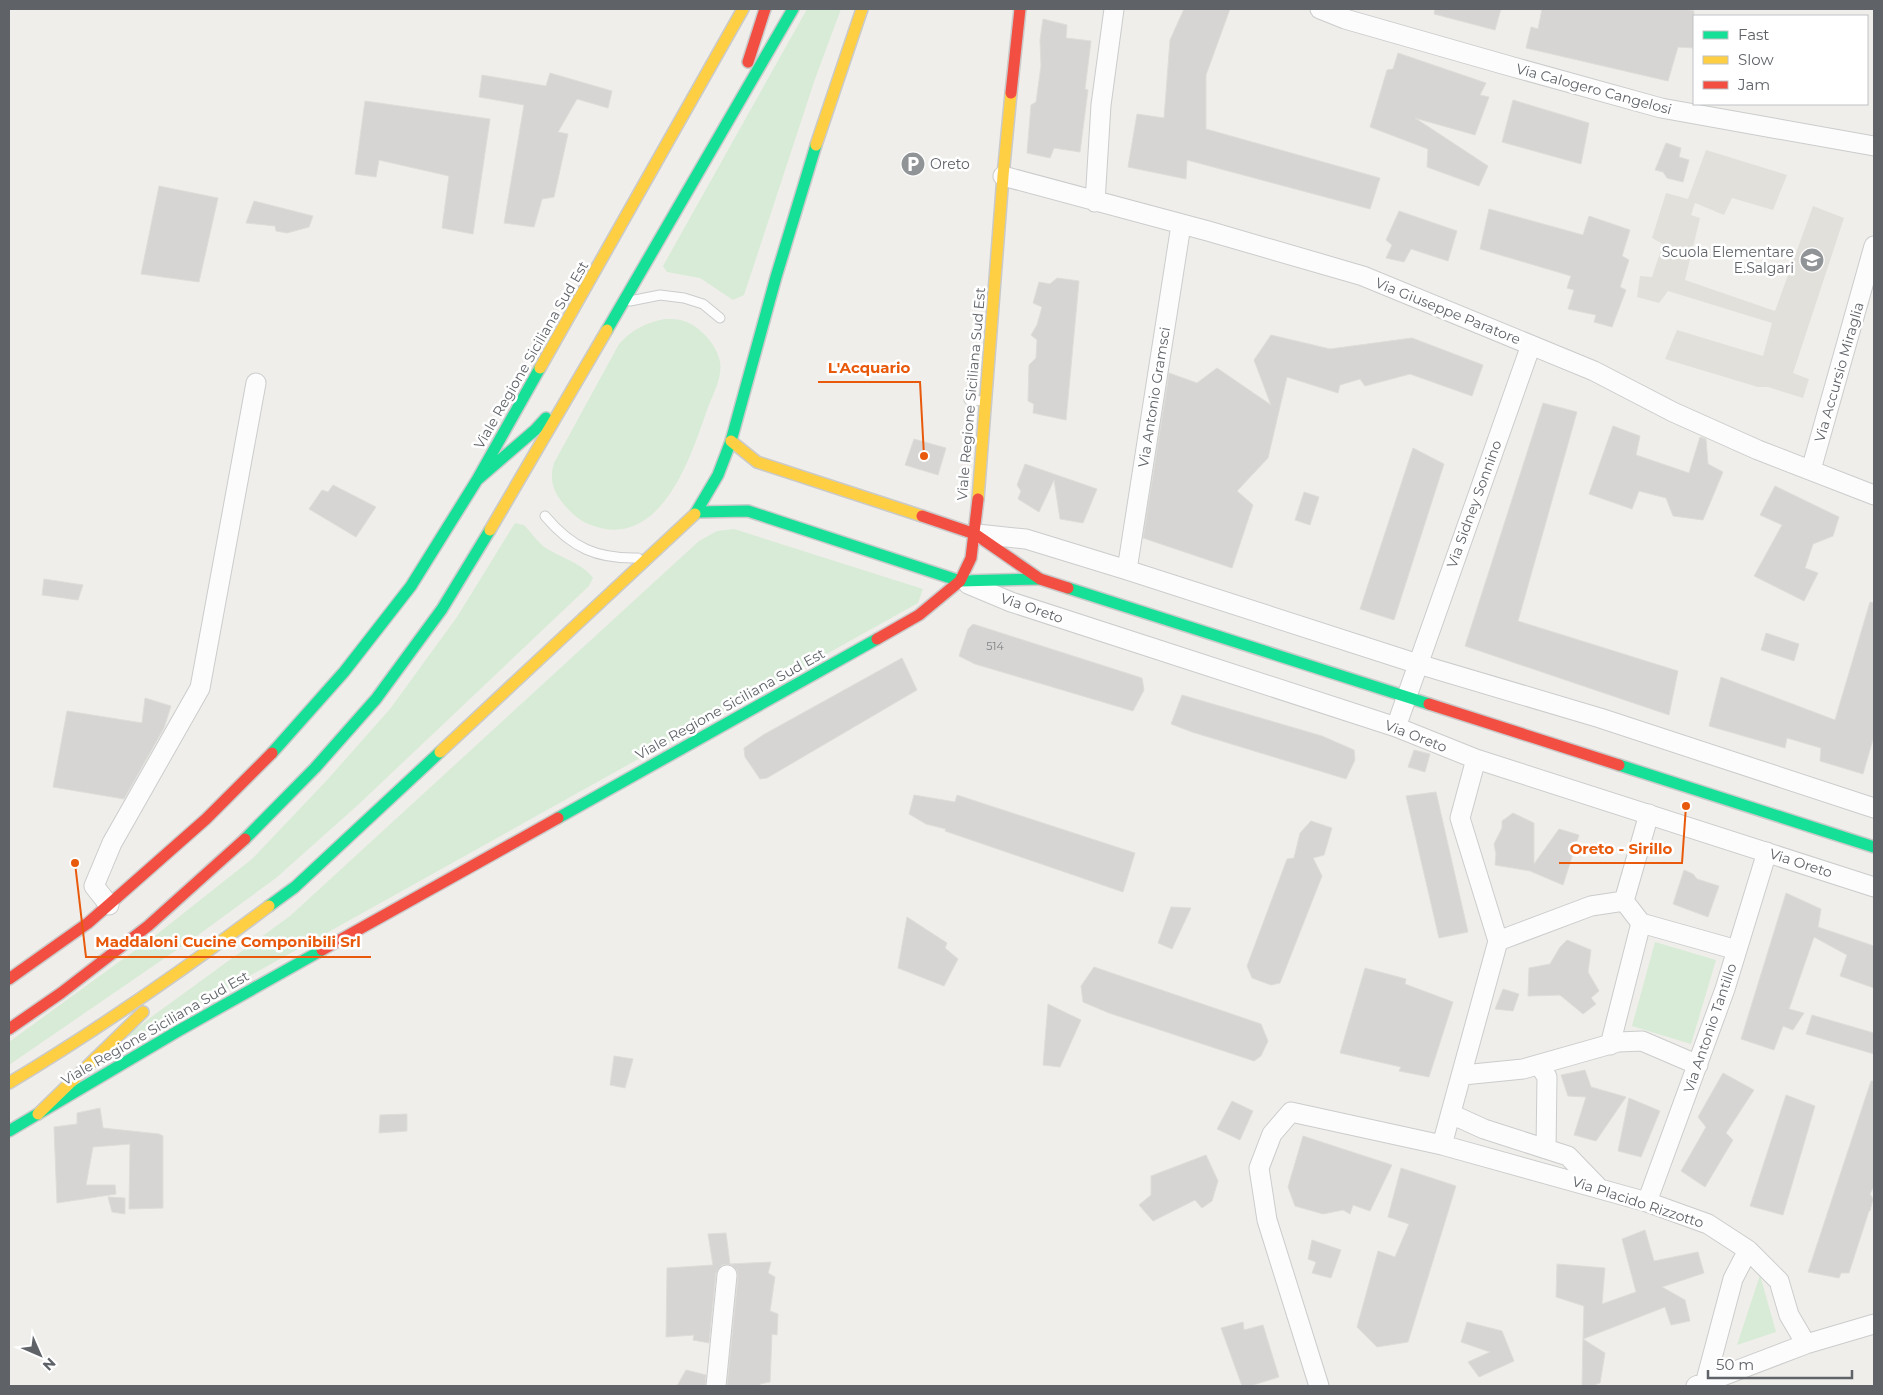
<svg xmlns="http://www.w3.org/2000/svg" width="1883" height="1395" viewBox="0 0 1883 1395" font-family="Montserrat,sans-serif">
<rect width="100%" height="100%" fill="#efeeea"/>
<path fill="#e2e0da" d="M 1706,150 L 1787,175 L 1773,210 L 1732,198 L 1724,215 L 1695,203 L 1691,215 L 1700,218 L 1685,280 L 1775,311 L 1813,206 L 1844,218 L 1793,373 L 1809,379 L 1803,398 L 1768,387 L 1758,387 L 1665,359 L 1677,330 L 1763,356 L 1772,323 L 1668,291 L 1659,303 L 1637,297 L 1640,276 L 1652,277 L 1663,244 L 1652,238 L 1666,193 L 1688,199 Z"/>
<path fill="#d8ebd6" d="M 807,9 L 841,9 L 815,79 L 744,295 L 733,300 L 700,278 L 667,272 L 663,266 Z
M 665,319 C 671,319 678,319 684,321 C 701,327 717,345 720,362 C 723,378 711,398 706,413 C 691,456 664,538 605,529 C 590,526 579,521 569,510 C 555,496 548,482 554,463 L 619,344 C 633,329 645,323 665,319 Z
M 515,523 L 524,525 C 530,531 536,540 543,546 C 558,557 583,563 593,578 L 589,586 L 359,804 L 276,878 L 194,938 L 9,1065 L 9,1042 L 156,935 L 252,859 L 328,779 L 390,709 L 457,617 Z
M 734,529 L 923,589 L 918,603 L 133,1041 L 128,1034 L 290,916 L 699,541 L 717,531 Z
M 1655,942 L 1716,960 L 1691,1044 L 1632,1026 Z
M 1760,1275 L 1776,1332 L 1737,1345 Z"/>
<path fill="#d6d5d3" stroke="#deddd9" d="M 1184,9 L 1230,9 L 1206,75 L 1206,129 L 1380,178 L 1370,209 L 1187,160 L 1186,179 L 1128,167 L 1137,114 L 1164,118 L 1170,40 Z
M 1435,9 L 1501,9 L 1495,30 L 1434,14 Z
M 1542,9 L 1684,9 L 1694,11 L 1694,48 L 1678,47 L 1668,81 L 1526,48 L 1531,27 L 1538,29 Z
M 1043,19 L 1067,25 L 1066,38 L 1091,41 L 1085,89 L 1088,90 L 1080,152 L 1054,148 L 1050,158 L 1027,153 L 1031,105 L 1036,102 L 1041,66 L 1040,40 Z
M 1398,53 L 1486,83 L 1480,95 L 1489,97 L 1475,135 L 1415,118 L 1488,166 L 1479,186 L 1427,167 L 1428,149 L 1370,127 L 1387,70 L 1393,69 Z
M 550,73 L 612,91 L 608,108 L 577,99 L 558,132 L 568,134 L 554,197 L 542,199 L 534,227 L 504,223 L 524,105 L 479,97 L 482,75 L 546,86 Z
M 1513,100 L 1589,123 L 1581,164 L 1502,142 Z
M 365,101 L 490,119 L 473,234 L 442,228 L 449,176 L 379,160 L 376,177 L 355,174 Z
M 1666,143 L 1681,148 L 1679,157 L 1689,160 L 1683,182 L 1667,178 L 1663,172 L 1655,170 Z
M 159,186 L 218,198 L 199,282 L 141,274 Z
M 254,201 L 313,216 L 309,227 L 287,233 L 276,231 L 275,226 L 246,223 Z
M 1489,209 L 1583,235 L 1589,216 L 1630,230 L 1622,256 L 1629,260 L 1620,287 L 1626,290 L 1612,327 L 1594,322 L 1596,315 L 1568,309 L 1574,290 L 1567,288 L 1571,276 L 1480,249 Z
M 1399,211 L 1457,231 L 1448,261 L 1411,249 L 1404,262 L 1386,258 L 1392,245 L 1386,240 Z
M 1057,278 L 1079,281 L 1066,420 L 1033,413 L 1034,404 L 1028,401 L 1029,365 L 1036,358 L 1037,340 L 1031,335 L 1037,325 L 1042,307 L 1033,303 L 1039,282 L 1050,284 Z
M 1271,335 L 1330,349 L 1412,338 L 1483,365 L 1472,396 L 1410,374 L 1365,386 L 1360,379 L 1340,385 L 1338,393 L 1287,377 L 1268,458 L 1237,491 L 1253,505 L 1232,568 L 1143,538 L 1169,373 L 1197,383 L 1217,368 L 1271,405 L 1254,360 Z
M 1543,403 L 1577,412 L 1518,621 L 1678,671 L 1669,715 L 1465,646 Z
M 1613,426 L 1640,436 L 1636,455 L 1689,473 L 1700,437 L 1706,439 L 1708,464 L 1723,472 L 1703,520 L 1673,516 L 1666,498 L 1639,491 L 1632,509 L 1589,494 Z
M 914,439 L 946,448 L 938,475 L 905,465 Z
M 1413,448 L 1444,464 L 1394,620 L 1360,609 Z
M 1025,464 L 1097,489 L 1083,523 L 1060,519 L 1054,480 L 1039,512 L 1018,499 L 1021,491 L 1017,485 Z
M 333,485 L 376,507 L 356,537 L 309,509 L 322,490 L 328,492 Z
M 1775,486 L 1839,517 L 1833,536 L 1813,544 L 1805,568 L 1818,573 L 1804,601 L 1754,576 L 1782,525 L 1760,515 Z
M 1304,492 L 1319,497 L 1310,525 L 1295,520 Z
M 44,579 L 83,585 L 78,600 L 42,595 Z
M 1870,602 L 1874,603 L 1874,736 L 1863,774 L 1820,761 L 1821,748 L 1787,738 L 1785,748 L 1709,726 L 1721,677 L 1835,720 Z
M 973,624 L 1142,678 L 1144,690 L 1133,711 L 975,664 L 959,656 L 968,629 Z
M 1766,633 L 1799,644 L 1794,661 L 1761,650 Z
M 902,658 L 917,690 L 767,778 L 760,779 L 745,757 L 744,748 L 763,735 Z
M 1182,695 L 1322,736 L 1354,750 L 1355,760 L 1346,779 L 1192,732 L 1171,724 Z
M 145,698 L 171,706 L 164,728 L 124,799 L 53,787 L 67,711 L 142,723 Z
M 1414,750 L 1430,754 L 1425,772 L 1408,767 Z
M 1436,792 L 1468,932 L 1439,938 L 1406,796 Z
M 914,795 L 955,802 L 957,795 L 1135,853 L 1123,892 L 945,831 L 946,829 L 926,824 L 909,814 Z
M 1513,813 L 1534,823 L 1534,864 L 1559,829 L 1579,835 L 1563,885 L 1530,871 L 1495,865 L 1496,854 L 1494,844 L 1502,828 L 1502,821 Z
M 1311,821 L 1332,828 L 1324,855 L 1313,858 L 1322,876 L 1280,983 L 1271,985 L 1252,978 L 1247,966 L 1287,859 L 1294,858 L 1300,833 Z
M 1684,870 L 1693,874 L 1697,879 L 1719,886 L 1708,917 L 1673,904 Z
M 1786,893 L 1821,909 L 1818,927 L 1874,946 L 1874,988 L 1840,976 L 1847,955 L 1814,937 L 1789,1009 L 1804,1013 L 1793,1030 L 1783,1026 L 1774,1050 L 1741,1039 Z
M 1171,907 L 1191,908 L 1172,949 L 1158,943 Z
M 907,917 L 947,943 L 945,948 L 958,959 L 944,986 L 898,968 Z
M 1567,940 L 1591,950 L 1588,972 L 1599,991 L 1591,998 L 1596,1004 L 1583,1014 L 1560,995 L 1528,996 L 1529,968 L 1550,964 L 1560,947 Z
M 1094,967 L 1261,1024 L 1268,1041 L 1261,1056 L 1254,1061 L 1109,1013 L 1083,1002 L 1081,986 Z
M 1365,968 L 1406,979 L 1405,984 L 1453,1002 L 1429,1077 L 1399,1071 L 1401,1067 L 1340,1053 Z
M 1503,989 L 1519,994 L 1513,1011 L 1495,1009 Z
M 1048,1004 L 1081,1020 L 1060,1067 L 1043,1065 Z
M 1812,1015 L 1874,1033 L 1874,1054 L 1806,1034 Z
M 614,1056 L 633,1059 L 625,1088 L 610,1085 Z
M 1585,1070 L 1591,1087 L 1626,1097 L 1596,1141 L 1574,1135 L 1586,1097 L 1568,1096 L 1561,1075 Z
M 1723,1073 L 1754,1090 L 1726,1133 L 1733,1140 L 1705,1187 L 1681,1171 L 1706,1127 L 1698,1117 Z
M 1871,1081 L 1874,1081 L 1874,1186 L 1870,1194 L 1873,1199 L 1870,1211 L 1869,1211 L 1849,1273 L 1841,1273 L 1839,1278 L 1808,1272 Z
M 1786,1095 L 1815,1106 L 1783,1215 L 1750,1206 Z
M 1629,1098 L 1660,1111 L 1641,1157 L 1618,1151 Z
M 1232,1101 L 1253,1111 L 1240,1140 L 1217,1129 Z
M 100,1108 L 103,1128 L 159,1134 L 163,1136 L 163,1208 L 129,1209 L 130,1144 L 93,1147 L 86,1185 L 115,1185 L 116,1194 L 57,1203 L 54,1127 L 77,1124 L 77,1113 Z
M 407,1114 L 407,1131 L 379,1133 L 380,1115 Z
M 1303,1136 L 1392,1165 L 1370,1211 L 1353,1205 L 1350,1214 L 1343,1210 L 1323,1214 L 1295,1206 L 1288,1187 Z
M 1206,1155 L 1218,1181 L 1212,1201 L 1202,1208 L 1195,1200 L 1153,1221 L 1139,1205 L 1151,1195 L 1151,1176 Z
M 1401,1168 L 1456,1186 L 1408,1342 L 1377,1347 L 1357,1327 L 1378,1251 L 1395,1257 L 1409,1224 L 1388,1217 Z
M 108,1197 L 125,1198 L 125,1214 L 112,1212 Z
M 1645,1230 L 1654,1261 L 1698,1252 L 1704,1273 L 1662,1287 L 1685,1300 L 1690,1321 L 1671,1325 L 1665,1307 L 1583,1339 L 1584,1306 L 1556,1297 L 1557,1264 L 1605,1268 L 1602,1304 L 1636,1292 L 1622,1239 Z
M 726,1233 L 730,1264 L 771,1262 L 768,1273 L 775,1277 L 770,1311 L 778,1314 L 777,1335 L 772,1334 L 770,1382 L 760,1384 L 760,1386 L 727,1386 L 738,1276 L 737,1270 L 733,1266 L 728,1264 L 722,1265 L 716,1273 L 709,1343 L 693,1340 L 694,1335 L 666,1337 L 667,1268 L 713,1265 L 708,1234 Z
M 1312,1240 L 1341,1250 L 1331,1278 L 1312,1273 L 1316,1262 L 1308,1259 Z
M 1243,1322 L 1244,1330 L 1263,1325 L 1279,1377 L 1250,1386 L 1242,1386 L 1221,1328 Z
M 1467,1322 L 1502,1331 L 1514,1361 L 1479,1377 L 1468,1362 L 1490,1352 L 1461,1342 Z
M 1583,1339 L 1605,1353 L 1600,1383 L 1591,1386 L 1582,1386 Z
M 686,1370 L 706,1375 L 705,1386 L 677,1386 Z"/>
<g fill="none" stroke-linecap="round" stroke-linejoin="round">
<defs>
<path id="lane" d="M 630,301 L 660,295 L 684,298 L 703,304 L 720,318
M 969,400 L 984,401
M 545,516 C 572,548 597,559 638,558"/>
<path id="street" d="M 1320,9 L 1345,19 L 1506,65 L 1661,108 L 1874,146
M 1003,176 L 1208,231 L 1363,276 L 1594,371 L 1673,412 L 1758,450 L 1874,495
M 1095,202 L 1101,105 L 1114,9
M 1811,470 L 1874,246
M 977,534 L 1026,539 L 1127,570 L 1418,664 L 1600,718 L 1874,808
M 1127,570 L 1181,225
M 968,584 L 1011,602 L 1396,727 L 1476,759 L 1874,887
M 1396,727 L 1531,345
M 109,905 L 94,886 L 112,843 L 200,688 L 256,383
M 1641,923 L 1737,950
M 1498,941 L 1591,906 L 1624,901 L 1649,814
M 1610,1045 L 1641,923 L 1624,901
M 1539,1065 L 1547,1077 L 1546,1149
M 1463,1075 L 1523,1069 L 1618,1042 L 1642,1041 L 1698,1065
M 1451,1114 L 1484,1129 L 1568,1156 L 1598,1187
M 1442,1145 L 1498,941 L 1460,818 L 1476,759
M 1647,1202 L 1725,989 L 1767,852
M 1705,1384 L 1733,1279 L 1748,1250
M 716,1386 L 727,1275
M 1319,1386 L 1267,1220 L 1259,1168 L 1272,1134 L 1291,1112 L 1442,1145 L 1647,1202 L 1708,1224 L 1748,1250 L 1779,1281 L 1789,1315 L 1806,1344
M 1696,1386 L 1806,1344 L 1874,1324"/>
<path id="fast" d="M 607,330 L 793,9
M 477,480 L 535,430 L 546,418
M 698,512 L 748,511 L 960,581 L 1040,579
M 695,514 L 718,475 L 731,441 L 776,277 L 816,145
M 1068,588 L 1429,704
M 272,753 L 344,672 L 411,586 L 477,480 L 540,368
M 1619,765 L 1874,847
M 558,818 L 877,639
M 245,839 L 315,768 L 376,699 L 442,609 L 490,530
M 269,906 L 295,887 L 440,752
M 9,1131 L 178,1031 L 322,950"/>
<path id="slow" d="M 816,145 L 862,9
M 540,368 L 743,9
M 731,441 L 757,462 L 922,516
M 978,499 L 1003,176 L 1011,93
M 490,530 L 607,330
M 440,752 L 695,514
M 9,1083 C 99,1029 185,969 269,906
M 38,1114 L 143,1012"/>
<path id="jam" d="M 748,62 L 765,9
M 1011,93 L 1020,9
M 922,516 L 975,534 L 1040,579 L 1068,588
M 877,639 L 919,615 L 960,581 L 971,558 L 978,499
M 1429,704 L 1619,765
M 322,950 L 558,818
M 9,979 L 88,923 L 206,819 L 272,753
M 9,1029 L 61,993 L 148,926 L 245,839"/>
</defs>
<use href="#lane" stroke="#cbcccc" stroke-width="11"/>
<use href="#street" stroke="#cbcccc" stroke-width="21"/>
<use href="#fast" stroke="#cacacb" stroke-width="14"/>
<use href="#slow" stroke="#cacacb" stroke-width="14"/>
<use href="#jam" stroke="#cacacb" stroke-width="14"/>
<use href="#lane" stroke="#fdfcfc" stroke-width="9"/>
<use href="#street" stroke="#fdfcfc" stroke-width="19"/>
<use href="#fast" stroke="#16e098" stroke-width="11"/>
<use href="#slow" stroke="#ffcf43" stroke-width="11"/>
<use href="#jam" stroke="#f24e42" stroke-width="11"/>
</g>
<defs>
<symbol id="parking-disc" viewBox="-11 -11 22 22"><circle r="9.5" fill="#919496" stroke="#fff"/><path d="M-3.5-5.5H1a3.5 3.5 0 0 1 0 7H-1V5.5H-3.5ZM-1-3.4V-.6H.8a1.4 1.4 0 0 0 0-2.8Z" fill="#fff"/></symbol>
<symbol id="school-disc" viewBox="-11 -11 22 22"><circle r="9.5" fill="#919496" stroke="#fff"/><path d="M0-5L7-2L0 1L-7-2ZM-4 1L0 2.5L4 1V4Q0 6-4 4Z" fill="#fff"/></symbol>
</defs>
<g fill-rule="evenodd">
<use href="#parking-disc" x="899" y="150" width="28" height="28"/>
<use href="#school-disc" x="1798" y="246" width="28" height="28"/>
</g>
<g text-anchor="middle" dominant-baseline="central" stroke-width="5" stroke-linejoin="round" paint-order="stroke">
<g font-size="11" fill="#7e8184">
<text x="995" y="646">514</text>
</g>
<g font-size="14" fill="#5f6368" stroke="#fff">
<text transform="translate(1594 89) rotate(15)">Via Calogero Cangelosi</text>
<text transform="translate(1448 311) rotate(22)">Via Giuseppe Paratore</text>
<text transform="translate(531 355) rotate(-60)">Viale Regione Siciliana Sud Est</text>
<text transform="translate(1839 372) rotate(-74)">Via Accursio Miraglia</text>
<text transform="translate(971 394) rotate(-85)">Viale Regione Siciliana Sud Est</text>
<text transform="translate(1154 397) rotate(-81)">Via Antonio Gramsci</text>
<text transform="translate(1474 504) rotate(-70)">Via Sidney Sonnino</text>
<text transform="translate(1032 608) rotate(19)">Via Oreto</text>
<text transform="translate(730 704) rotate(-29)">Viale Regione Siciliana Sud Est</text>
<text transform="translate(1416 736) rotate(21)">Via Oreto</text>
<text transform="translate(1801 863) rotate(18)">Via Oreto</text>
<text transform="translate(155 1028) rotate(-30)">Viale Regione Siciliana Sud Est</text>
<text transform="translate(1710 1028) rotate(-71)">Via Antonio Tantillo</text>
<text transform="translate(1638 1202) rotate(18)">Via Placido Rizzotto</text>
</g>
<g font-size="14" fill="#5f6368" stroke="#fff" text-anchor="start">
<text x="930" y="164">Oreto</text>
<text x="1794" y="252" text-anchor="end">Scuola Elementare<tspan x="1794" dy="16">E.Salgari</tspan></text>
</g>
</g>
<path fill="none" stroke="#e8590c" stroke-width="2" d="M924 456L920 382H818M1686 806L1682 863H1559M75 863L86 957H371"/>
<g fill="#e8590c" stroke="#fff" stroke-width="2">
<circle cx="924" cy="456" r="5"/>
<circle cx="1686" cy="806" r="5"/>
<circle cx="75" cy="863" r="5"/>
</g>
<g font-size="15" text-anchor="middle" font-weight="bold" fill="#e8590c" stroke="#fff" stroke-width="5" stroke-linejoin="round" paint-order="stroke">
<text x="869" y="373">L'Acquario</text>
<text x="1621" y="854">Oreto - Sirillo</text>
<text x="228" y="947">Maddaloni Cucine Componibili Srl</text>
</g>
<rect width="1883" height="1395" fill="none" stroke="#5f6368" stroke-width="20"/>
<rect x="1693" y="15" width="175" height="90" fill="#ffffff" stroke="#bfc1c3"/>
<rect x="1703" y="31" width="25" height="8" fill="#16e098" stroke="#bfc1c3"/>
<text x="1738" y="40" font-size="15" fill="#5f6368">Fast</text>
<rect x="1703" y="56" width="25" height="8" fill="#ffcf43" stroke="#bfc1c3"/>
<text x="1738" y="65" font-size="15" fill="#5f6368">Slow</text>
<rect x="1703" y="81" width="25" height="8" fill="#f24e42" stroke="#bfc1c3"/>
<text x="1738" y="90" font-size="15" fill="#5f6368">Jam</text>
<g transform="translate(40 1355) rotate(135)" stroke="#ffffff" stroke-width="4" paint-order="stroke">
<path d="M0-4L9 19L0 12L-9 19Z" fill="#5f6368"/>
<text y="-8" font-size="14" font-weight="bold" text-anchor="middle" fill="#5f6368">N</text>
</g>
<path d="M1708 1370v8h144v-8" fill="none" stroke="#5f6368" stroke-width="2.5"/>
<text x="1716" y="1370" font-size="15" fill="#5f6368" stroke="#ffffff" stroke-width="4" paint-order="stroke">50 m</text>
</svg>
